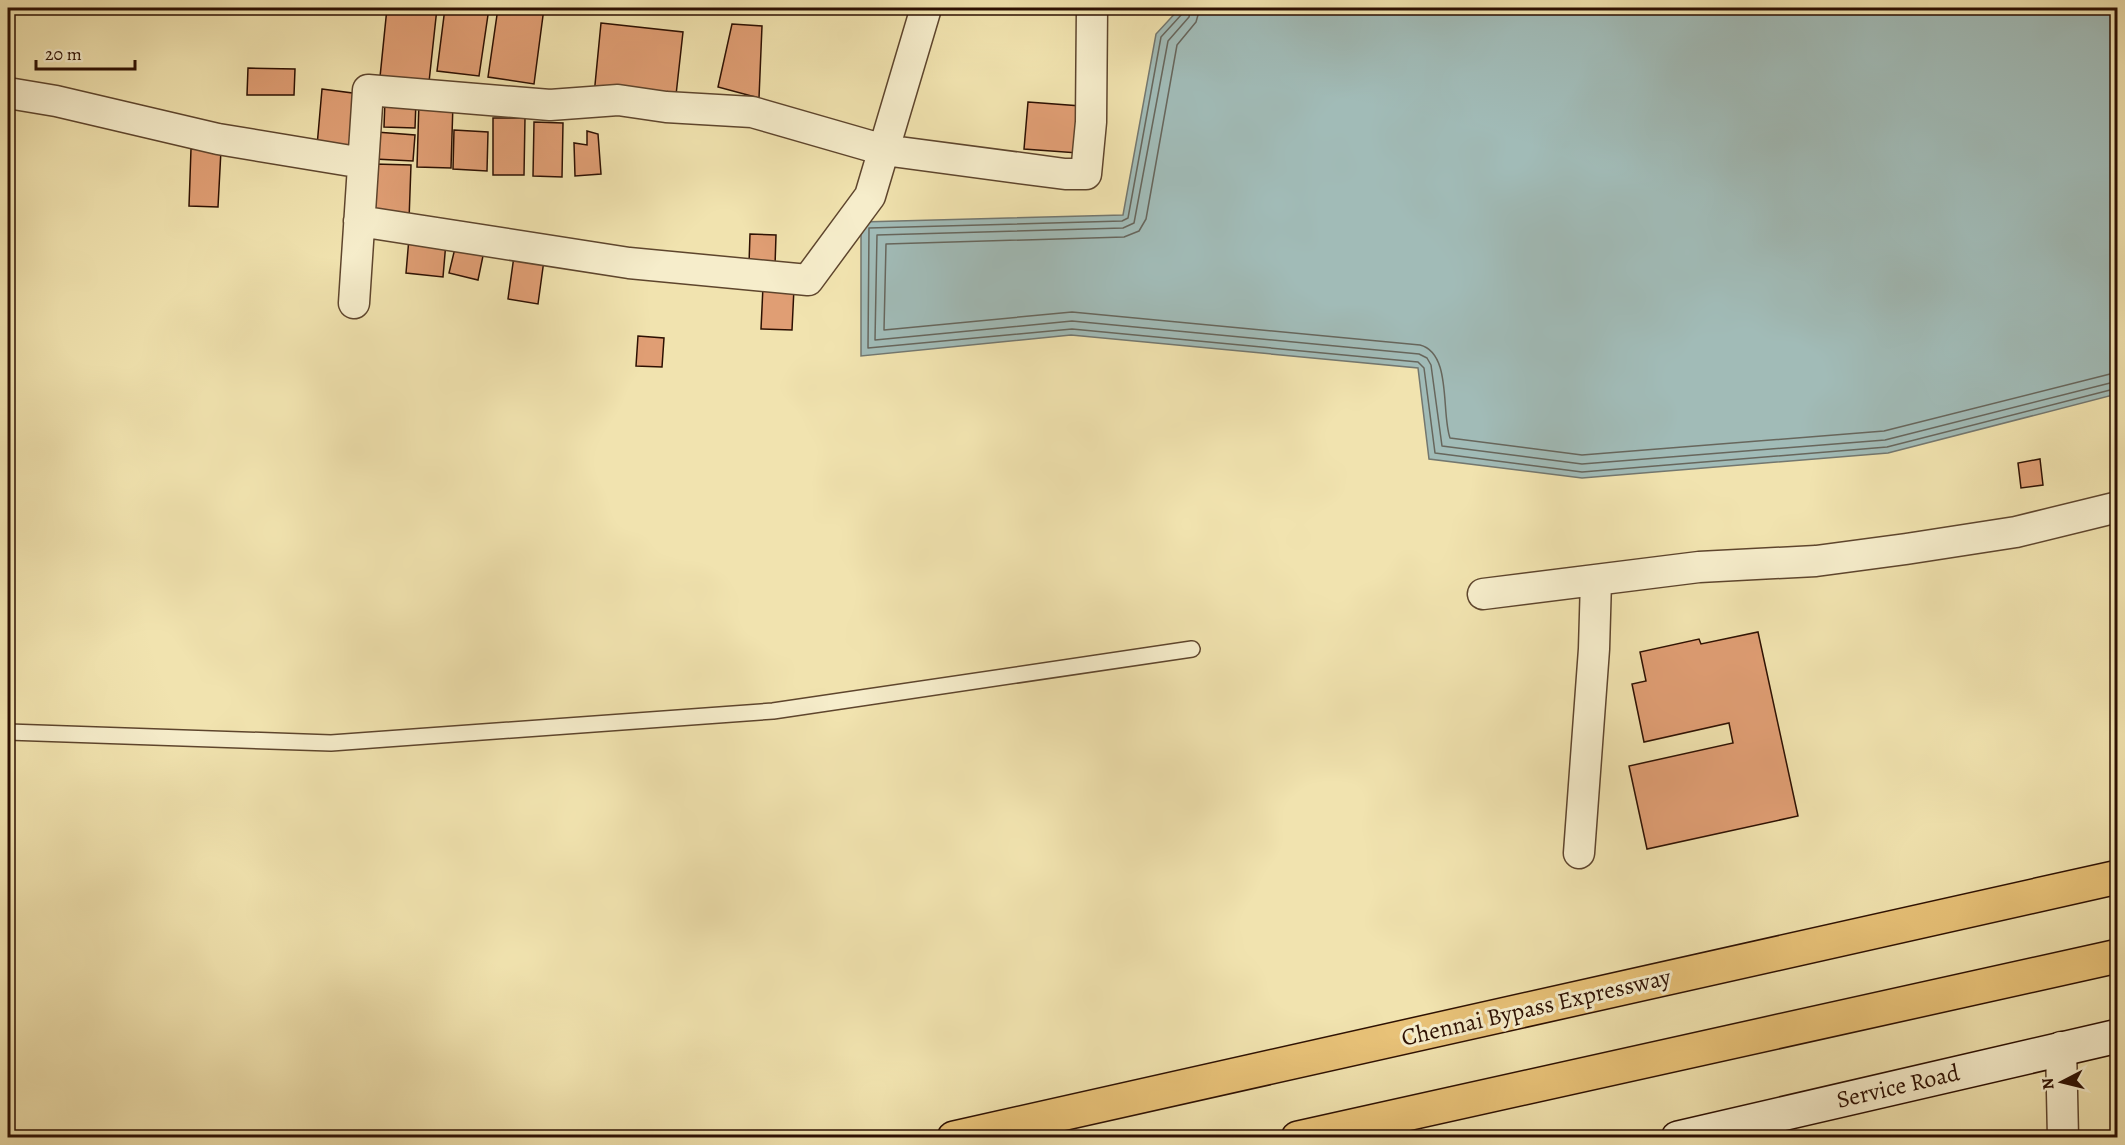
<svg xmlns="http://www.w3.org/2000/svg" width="2125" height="1145" viewBox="0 0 2125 1145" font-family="Alegreya,serif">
<rect width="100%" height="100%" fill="#f1e3af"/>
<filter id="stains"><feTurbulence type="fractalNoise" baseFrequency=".00333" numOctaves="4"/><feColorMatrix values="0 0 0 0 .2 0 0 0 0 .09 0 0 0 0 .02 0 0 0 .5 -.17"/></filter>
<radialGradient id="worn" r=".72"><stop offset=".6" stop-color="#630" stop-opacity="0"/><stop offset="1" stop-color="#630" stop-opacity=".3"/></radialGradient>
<path fill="#a1bbb7" stroke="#73776f" stroke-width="1.5" d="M 1180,8 L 2117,8 L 2117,394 L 1888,453 L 1582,478 L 1429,459 L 1418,368 L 1071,335 L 861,356 L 861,222 L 1123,215 L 1156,34 Z"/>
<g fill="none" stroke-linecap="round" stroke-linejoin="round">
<path stroke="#67665c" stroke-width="1.5" d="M 1184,8 L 1182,14 L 1161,37 L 1128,218 L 1122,221 L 869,228 L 868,348 L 1072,329 L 1418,362 L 1424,368 L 1435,453 L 1582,472 L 1887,447 L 2118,388
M 1191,8 L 1189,17 L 1168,41 L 1134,223 L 1123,228 L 877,235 L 875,340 L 1072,321 L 1419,354 L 1427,358 L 1431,365 L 1442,446 L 1582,464 L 1885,440 L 2118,381
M 1200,8 L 1196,22 L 1177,45 L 1146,219 L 1139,231 L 1124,237 L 886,244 L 884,330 L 1072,312 L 1420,345 C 1452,353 1441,413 1450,438 L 1582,455 L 1884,431 L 2118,372"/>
</g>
<path fill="#e09e74" stroke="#2d1002" stroke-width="1.5" d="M 387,8 L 437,8 L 429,82 L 380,77 Z
M 445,8 L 489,8 L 479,76 L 437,71 Z
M 498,8 L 544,8 L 534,84 L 488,77 Z
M 601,23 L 683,32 L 675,104 L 594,95 Z
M 732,24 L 762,26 L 759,98 L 718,87 Z
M 248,68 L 295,69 L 294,95 L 247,95 Z
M 322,89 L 360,94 L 353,150 L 317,146 Z
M 385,100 L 416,101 L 415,128 L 384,127 Z
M 419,101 L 453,103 L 451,168 L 417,167 Z
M 1028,102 L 1081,106 L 1078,153 L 1024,149 Z
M 493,118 L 525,118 L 524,175 L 493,175 Z
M 534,122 L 563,123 L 562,177 L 533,176 Z
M 454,130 L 488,132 L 487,171 L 453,169 Z
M 587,131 L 598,134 L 601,174 L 575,176 L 574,143 L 587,145 Z
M 376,132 L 415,135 L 413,161 L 375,159 Z
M 191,149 L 221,150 L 218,207 L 189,206 Z
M 374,164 L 411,165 L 409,220 L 372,218 Z
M 750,234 L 776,235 L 775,266 L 749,264 Z
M 409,238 L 446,242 L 443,277 L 406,273 Z
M 456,244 L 484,251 L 478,280 L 449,273 Z
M 514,256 L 544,260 L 538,304 L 508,299 Z
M 763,286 L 794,288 L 792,330 L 761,329 Z
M 638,336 L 664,338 L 662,367 L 636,366 Z
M 2040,459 L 2043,485 L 2021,488 L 2018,463 Z
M 1758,632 L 1798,816 L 1647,849 L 1629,766 L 1733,743 L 1729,723 L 1644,742 L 1632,684 L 1646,681 L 1640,652 L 1699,639 L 1701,644 Z"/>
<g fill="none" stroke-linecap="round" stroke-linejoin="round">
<defs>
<path id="lane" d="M 8,732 L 331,743 L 773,711 L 1192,649"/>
<path id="street" d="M 8,93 L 56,101 L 218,139 L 363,163
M 359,221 L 629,263 L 808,280 L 870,196 L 926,8
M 354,303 L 368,90 L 550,105 L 618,100 L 666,107 L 752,112 L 884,150 L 1065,174 L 1086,174 L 1091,122 L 1092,8
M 1483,594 L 1699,567 L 1816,561 L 1906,549 L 2016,532 L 2118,507
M 1579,853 L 1594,649 L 1596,580
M 2061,1047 L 2063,1138"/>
<path id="secondary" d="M 1678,1138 L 2118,1036"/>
<path id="highway" d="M 954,1138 L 2118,877
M 1298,1138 L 2118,956"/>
</defs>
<use href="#lane" stroke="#5e452d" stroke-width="18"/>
<use href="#street" stroke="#5e452d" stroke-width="33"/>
<use href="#secondary" stroke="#2d1002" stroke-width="36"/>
<use href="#highway" stroke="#2d1002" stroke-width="36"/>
<use href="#lane" stroke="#f6edcb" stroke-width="15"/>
<use href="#street" stroke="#f6edcb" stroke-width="30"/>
<use href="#secondary" stroke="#f6edcb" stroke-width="33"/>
<use href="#highway" stroke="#e8c278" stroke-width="33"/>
</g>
<g text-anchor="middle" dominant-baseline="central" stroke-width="6" stroke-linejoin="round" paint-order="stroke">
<g font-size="24" fill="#2d1002" stroke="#f6edcb">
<text transform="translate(1536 1007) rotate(-13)">Chennai Bypass Expressway</text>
<text transform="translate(1898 1086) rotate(-13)">Service Road</text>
</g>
</g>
<rect width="2125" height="1145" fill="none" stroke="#f1e3af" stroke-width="30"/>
<rect x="9" y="9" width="2107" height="1127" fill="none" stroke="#2d1002" stroke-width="3"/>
<rect x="15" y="15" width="2095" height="1115" fill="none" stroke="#2d1002" stroke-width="1.5"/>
<g transform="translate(2062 1082) rotate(263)" stroke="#f6edcb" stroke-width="4.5" paint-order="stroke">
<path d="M0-4.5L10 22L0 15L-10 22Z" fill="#2d1002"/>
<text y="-9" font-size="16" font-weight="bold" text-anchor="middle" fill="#2d1002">N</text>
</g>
<path d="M36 60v9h99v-9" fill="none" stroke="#2d1002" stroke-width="3"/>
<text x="45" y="60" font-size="18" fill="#2d1002" stroke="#f6edcb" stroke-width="4.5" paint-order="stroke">20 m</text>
<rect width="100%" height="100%" filter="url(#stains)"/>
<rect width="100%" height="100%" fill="url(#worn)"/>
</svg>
